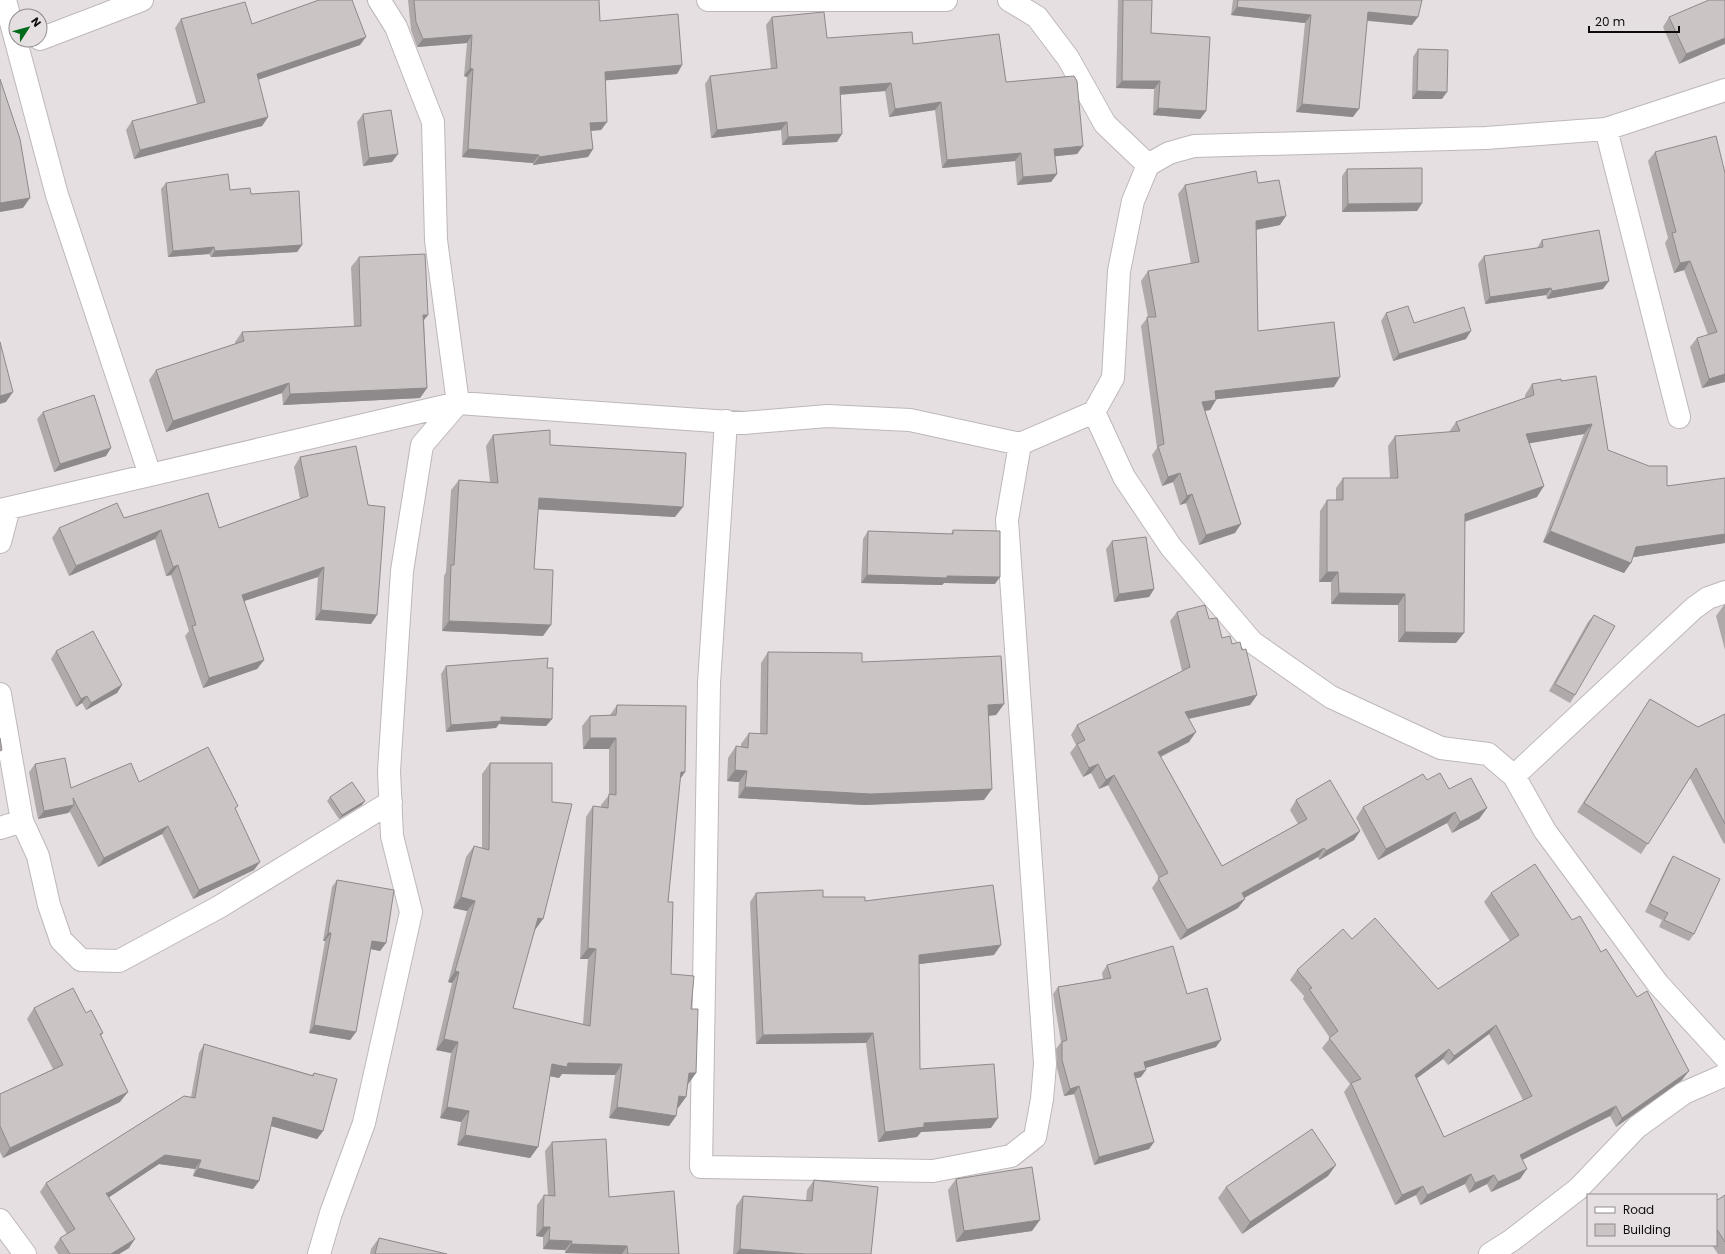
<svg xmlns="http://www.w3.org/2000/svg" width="1725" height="1254" viewBox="0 0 1725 1254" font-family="Poppins,sans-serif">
<rect width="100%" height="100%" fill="#e6dfe1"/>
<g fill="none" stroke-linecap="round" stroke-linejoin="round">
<defs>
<path id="minor" d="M 5,0 L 57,195 L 150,475
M 708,0 L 946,0
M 1009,0 L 1037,17 L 1068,58 L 1105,124 L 1148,165
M 40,39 L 142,0
M 1606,129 L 1679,417
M 1094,412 L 1124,477 L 1171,547 L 1252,642 L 1331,697 L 1441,748 L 1488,754 L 1514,776 L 1545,831 L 1658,984 L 1725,1057
M 726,421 L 709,683 L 701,1167 L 933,1171 L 1011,1156 L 1035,1137 L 1042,1099 L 1045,1064 L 1007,520 L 1020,444 L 1094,412 L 1113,378 L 1119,271 L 1133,201 L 1148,165 L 1169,153 L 1194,146 L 1486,138 L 1606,129 L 1725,90
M 0,510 L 458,403 L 744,423 L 827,416 L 910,420 L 1020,444
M 0,542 L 9,508
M 0,694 L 22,821 L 38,856 L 49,905 L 61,940 L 81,960 L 119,961 L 219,907 L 391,802
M 1514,776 L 1694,608 L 1708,598 L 1725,592
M 0,828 L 22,821
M 0,1220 L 25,1254
M 319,1254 L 331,1213 L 364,1123 L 411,912 L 392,836 L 389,771 L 402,571 L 422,445 L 458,403 L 436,240 L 433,122 L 396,27 L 379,0
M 1490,1254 L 1512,1240 L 1578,1189 L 1637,1127 L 1684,1093 L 1725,1075"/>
</defs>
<use href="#minor" stroke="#beb7b8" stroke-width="24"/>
<use href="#minor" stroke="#fff" stroke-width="22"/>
</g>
<path fill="#afa9a9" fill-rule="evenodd" d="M 317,0 L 352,0 L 360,45 L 258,80 L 268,117 L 262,126 L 134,159 L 126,130 L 132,121 L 197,104 L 175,28 L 181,19 L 252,24 L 317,1 Z
M 408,0 L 599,0 L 600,21 L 682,65 L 677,74 L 605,80 L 607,122 L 601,130 L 591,131 L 593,149 L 588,157 L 533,165 L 533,163 L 462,157 L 467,77 L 464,76 L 467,43 L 417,47 L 411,30 Z
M 1118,0 L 1152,0 L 1151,33 L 1206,111 L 1200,119 L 1153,115 L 1154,89 L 1116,88 Z
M 1233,0 L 1422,0 L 1412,25 L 1367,21 L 1353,117 L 1296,112 L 1305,23 L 1231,15 Z
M 1725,0 L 1679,64 L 1663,27 L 1669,17 Z
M 772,17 L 827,38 L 913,44 L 1006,82 L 1083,146 L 1077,154 L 1055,156 L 1057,174 L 1051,182 L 1017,185 L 1015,161 L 942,168 L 935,110 L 889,117 L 885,91 L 840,95 L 837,142 L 782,145 L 781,130 L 711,138 L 705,84 L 710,76 L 771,69 L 766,25 Z
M 1418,49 L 1442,99 L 1412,99 L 1413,57 Z
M 363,114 L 392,162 L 363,166 L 357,122 Z
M 1655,152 L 1725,173 L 1725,382 L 1702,388 L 1690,347 L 1697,338 L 1708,335 L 1684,270 L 1674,273 L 1665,243 L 1668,238 L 1648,161 Z
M 1347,169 L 1422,203 L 1417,211 L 1342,212 L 1342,176 Z
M 166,183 L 230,190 L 251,194 L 302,245 L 297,252 L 211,257 L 209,254 L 168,257 L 161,189 Z
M 1258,183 L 1280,225 L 1256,230 L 1258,331 L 1334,387 L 1216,399 L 1216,400 L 1210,410 L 1205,411 L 1235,533 L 1199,545 L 1186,503 L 1180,505 L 1173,482 L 1162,486 L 1152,455 L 1157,448 L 1141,326 L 1148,317 L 1141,281 L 1148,271 L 1191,264 L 1178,194 L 1185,185 Z
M 1542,240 L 1603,289 L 1547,299 L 1546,295 L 1485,304 L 1478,264 L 1484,256 L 1537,248 Z
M 359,257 L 424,320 L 427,388 L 420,398 L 283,405 L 282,393 L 166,432 L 149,380 L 156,370 L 235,344 L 235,342 L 242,332 L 354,327 L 351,267 Z
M 1386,313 L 1414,323 L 1466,339 L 1393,361 L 1381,321 Z
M 1596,376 L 1608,450 L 1667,486 L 1725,543 L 1633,557 L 1624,573 L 1543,542 L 1584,434 L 1529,443 L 1537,497 L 1465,522 L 1456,643 L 1398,642 L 1398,605 L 1331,604 L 1331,582 L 1319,582 L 1320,511 L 1327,500 L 1336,500 L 1336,488 L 1343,478 L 1390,478 L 1388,446 L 1395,436 L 1449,432 L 1456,422 L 1525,398 L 1525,395 L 1532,384 L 1561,381 Z
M 43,412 L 106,456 L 54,472 L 37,419 Z
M 493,435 L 550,445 L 675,517 L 538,509 L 534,569 L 543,636 L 442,631 L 444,576 L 446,572 L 451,490 L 459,480 L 490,482 L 486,446 Z
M 300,457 L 371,624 L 315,620 L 318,577 L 244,601 L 264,660 L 257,669 L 203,688 L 185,636 L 189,631 L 171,575 L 166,576 L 155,539 L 69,576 L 52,538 L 59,528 L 124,518 L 219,528 L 300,499 L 294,467 Z
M 953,530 L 995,584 L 944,583 L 942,585 L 861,583 L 863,539 L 868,531 L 951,534 Z
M 1112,541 L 1154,589 L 1149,597 L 1114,602 L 1106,549 Z
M 1724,605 L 1725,605 L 1725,650 L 1716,616 Z
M 1177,612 L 1209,619 L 1222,638 L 1232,644 L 1257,695 L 1250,705 L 1189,719 L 1189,742 L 1161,757 L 1222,866 L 1298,824 L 1290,810 L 1296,800 L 1360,831 L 1354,840 L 1319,860 L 1318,857 L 1244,898 L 1238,908 L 1180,940 L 1152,888 L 1159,878 L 1108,785 L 1099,789 L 1091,773 L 1083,777 L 1070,753 L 1076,745 L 1071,735 L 1077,725 L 1182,671 L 1170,621 Z
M 1594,615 L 1575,695 L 1570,703 L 1549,691 L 1588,622 Z
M 56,651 L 122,685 L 117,693 L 86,710 L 82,703 L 76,707 L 51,659 Z
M 768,652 L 862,662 L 1004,704 L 996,715 L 989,716 L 984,800 L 864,805 L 738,798 L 739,782 L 727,781 L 728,758 L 736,746 L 741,747 L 741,744 L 749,733 L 760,734 L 761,663 Z
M 446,666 L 547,668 L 552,719 L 546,726 L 499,724 L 496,728 L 446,732 L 441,674 Z
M 1650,699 L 1698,727 L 1725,714 L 1725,843 L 1724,844 L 1690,778 L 1641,854 L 1577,812 Z
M 617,705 L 685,772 L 680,779 L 668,902 L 671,974 L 691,1009 L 696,1073 L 688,1084 L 686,1097 L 678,1108 L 677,1107 L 676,1116 L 669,1126 L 609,1118 L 615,1075 L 562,1074 L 559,1078 L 550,1076 L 538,1147 L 530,1158 L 457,1145 L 461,1122 L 440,1118 L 451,1053 L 436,1050 L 452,983 L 448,982 L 467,911 L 453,908 L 466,857 L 474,846 L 482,848 L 482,774 L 490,763 L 535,930 L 534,930 L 513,1008 L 583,1024 L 588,959 L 580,959 L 586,817 L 593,806 L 601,807 L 601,805 L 609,795 L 609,749 L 583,749 L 582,726 L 590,716 L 610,715 Z
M 35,764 L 71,788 L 139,782 L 236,809 L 254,870 L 193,899 L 162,834 L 98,867 L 70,812 L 68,813 L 38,819 L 29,772 Z
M 1427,780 L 1449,789 L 1487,808 L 1479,819 L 1452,833 L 1447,823 L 1378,860 L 1356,818 L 1363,807 Z
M 330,797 L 362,805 L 339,819 L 327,801 Z
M 1673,856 L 1694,934 L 1689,941 L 1659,927 L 1662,920 L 1645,912 L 1668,864 Z
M 337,880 L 386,943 L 380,951 L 370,949 L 356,1032 L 350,1040 L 309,1033 L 325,941 L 323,941 L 332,887 Z
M 756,893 L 823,897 L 865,901 L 994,955 L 919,964 L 920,1069 L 991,1128 L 921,1132 L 917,1137 L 878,1142 L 866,1043 L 756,1044 L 750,902 Z
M 1491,893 L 1572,920 L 1601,952 L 1682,1080 L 1616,1127 L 1610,1116 L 1522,1160 L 1520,1179 L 1491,1192 L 1487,1184 L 1469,1193 L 1465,1184 L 1420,1205 L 1416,1195 L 1395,1205 L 1344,1092 L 1350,1084 L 1322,1048 L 1330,1038 L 1303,999 L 1304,996 L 1290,980 L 1297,970 L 1352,939 L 1438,989 L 1510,941 L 1484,902 ZM 1489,1034 L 1523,1100 L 1444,1137 L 1417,1078 L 1443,1059 L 1448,1065 Z
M 1107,965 L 1187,994 L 1216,1047 L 1145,1068 L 1141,1077 L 1136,1078 L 1154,1142 L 1149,1149 L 1094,1165 L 1074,1094 L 1064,1096 L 1057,1068 L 1056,1049 L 1061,1042 L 1053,994 L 1058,987 L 1103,979 L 1102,973 Z
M 34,1008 L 86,1013 L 103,1033 L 101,1036 L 120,1102 L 3,1158 L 0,1152 L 0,1094 L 53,1069 L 27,1019 Z
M 204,1044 L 312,1075 L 314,1073 L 323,1131 L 317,1139 L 271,1126 L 259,1181 L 253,1189 L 193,1176 L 195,1169 L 159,1164 L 109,1197 L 129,1248 L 119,1254 L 58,1254 L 54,1247 L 60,1238 L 67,1234 L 40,1192 L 46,1183 L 191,1097 L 199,1053 Z
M 552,1142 L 609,1197 L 679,1254 L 599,1254 L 565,1253 L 565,1250 L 543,1249 L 543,1237 L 536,1236 L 537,1205 L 544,1195 L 548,1196 L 545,1151 Z
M 1328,1176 L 1242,1234 L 1218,1198 L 1226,1187 Z
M 956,1179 L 1032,1231 L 956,1242 L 948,1190 Z
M 814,1180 L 871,1254 L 733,1254 L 736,1206 L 743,1196 L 806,1201 L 807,1190 Z
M 1725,1195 L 1725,1254 L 1718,1254 L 1712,1245 L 1716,1245 L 1716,1201 Z
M 379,1238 L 447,1254 L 370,1254 L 371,1249 Z"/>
<path fill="#8e898a" d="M 1237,7 L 1311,15 L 1305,23 L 1231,15 Z
M 1368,12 L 1418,17 L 1412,25 L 1363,20 Z
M 472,35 L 467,43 L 417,47 L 423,39 Z
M 366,37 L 360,45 L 251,82 L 257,74 Z
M 1725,38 L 1725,44 L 1679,64 L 1686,54 Z
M 682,65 L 677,74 L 599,81 L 605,72 Z
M 470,68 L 473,69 L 467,77 L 464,76 Z
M 1122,81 L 1160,81 L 1154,89 L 1116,88 Z
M 891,83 L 885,91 L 834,95 L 840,87 Z
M 1417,91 L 1447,92 L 1442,99 L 1412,99 Z
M 941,102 L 935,110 L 889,117 L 895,109 Z
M 1302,104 L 1359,109 L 1353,117 L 1296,112 Z
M 1158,108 L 1206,111 L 1200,119 L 1153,115 Z
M 268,117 L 262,126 L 134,159 L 140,150 Z
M 607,122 L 601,130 L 584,131 L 590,123 Z
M 787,122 L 781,130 L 711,138 L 717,130 Z
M 842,134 L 837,142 L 782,145 L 788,137 Z
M 1083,146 L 1077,154 L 1049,157 L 1054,149 Z
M 468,149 L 539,155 L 533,163 L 462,157 Z
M 593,149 L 588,157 L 533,165 L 539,157 Z
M 1021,153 L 1015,161 L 942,168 L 947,160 Z
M 398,154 L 392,162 L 363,166 L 369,158 Z
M 1057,174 L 1051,182 L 1017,185 L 1023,177 Z
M 30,198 L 23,208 L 0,212 L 0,203 Z
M 1422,203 L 1417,211 L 1342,212 L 1348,204 Z
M 1286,216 L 1280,225 L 1249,231 L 1256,221 Z
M 302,245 L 297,252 L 211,257 L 215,251 Z
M 214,247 L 209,254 L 168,257 L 173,251 Z
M 1690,261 L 1684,270 L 1674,273 L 1680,263 Z
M 1609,281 L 1603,289 L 1547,299 L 1552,291 Z
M 1551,288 L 1546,295 L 1485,304 L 1490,297 Z
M 423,315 L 428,315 L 420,325 Z
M 1471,331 L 1466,339 L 1393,361 L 1399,354 Z
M 1725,374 L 1725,382 L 1702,388 L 1709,379 Z
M 1340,377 L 1334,387 L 1208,400 L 1215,391 Z
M 289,383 L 282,393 L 166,432 L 173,421 Z
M 427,388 L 420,398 L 283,405 L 290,394 Z
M 13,392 L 6,402 L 0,404 L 0,396 Z
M 1216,400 L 1210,410 L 1195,412 L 1202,402 Z
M 1592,424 L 1584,434 L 1519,445 L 1526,434 Z
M 111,448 L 106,456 L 54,472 L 60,464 Z
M 1180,473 L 1173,482 L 1162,486 L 1168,477 Z
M 1544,486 L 1537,497 L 1457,524 L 1465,514 Z
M 1192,494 L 1186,503 L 1180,505 L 1187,496 Z
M 539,498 L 683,507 L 675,517 L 531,509 Z
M 1241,524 L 1235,533 L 1199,545 L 1206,535 Z
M 161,530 L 155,539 L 69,576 L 76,566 Z
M 1550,531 L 1631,563 L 1624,573 L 1543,542 Z
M 1725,534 L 1725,543 L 1628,558 L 1636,547 Z
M 178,565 L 171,575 L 166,576 L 173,567 Z
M 324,567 L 318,577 L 235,604 L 242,595 Z
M 1327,572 L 1338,572 L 1331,582 L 1319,582 Z
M 867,575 L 947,576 L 1000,577 L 995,584 L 944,583 L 942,585 L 861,583 Z
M 1154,589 L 1149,597 L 1114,602 L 1119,594 Z
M 1339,593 L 1405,594 L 1398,605 L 1331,604 Z
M 321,610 L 377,615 L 371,624 L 315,620 Z
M 449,621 L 551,625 L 543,636 L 442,631 Z
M 1405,632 L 1464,633 L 1456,643 L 1398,642 Z
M 264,660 L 257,669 L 203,688 L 209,678 Z
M 122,685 L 117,693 L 86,710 L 91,703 Z
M 1257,695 L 1250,705 L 1178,721 L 1185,712 Z
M 87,696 L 82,703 L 76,707 L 81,699 Z
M 1004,704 L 996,715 L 980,716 L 988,705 Z
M 501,717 L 552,719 L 546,726 L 499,724 L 496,728 L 446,732 L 451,725 Z
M 1196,732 L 1189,742 L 1151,761 L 1158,752 Z
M 590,738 L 616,738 L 609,749 L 583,749 Z
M 1098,764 L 1091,773 L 1083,777 L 1089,768 Z
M 735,770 L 747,771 L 739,782 L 727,781 Z
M 681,772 L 685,772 L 678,782 Z
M 1114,775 L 1108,785 L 1099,789 L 1106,780 Z
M 745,787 L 992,789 L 984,800 L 864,805 L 738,798 Z
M 365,801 L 362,805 L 339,819 L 342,815 Z
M 74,805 L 68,813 L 38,819 L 44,811 Z
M 1487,808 L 1479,819 L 1452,833 L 1460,822 Z
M 1455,812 L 1447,823 L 1378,860 L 1386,849 Z
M 168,826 L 162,834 L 98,867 L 104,858 Z
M 1360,831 L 1354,840 L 1319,860 L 1326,851 Z
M 1324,848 L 1318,857 L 1235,903 L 1242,893 Z
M 260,862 L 254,870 L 193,899 L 199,890 Z
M 461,897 L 475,901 L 467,911 L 453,908 Z
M 1245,899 L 1238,908 L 1180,940 L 1187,930 Z
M 538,918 L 543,919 L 535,930 L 530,928 Z
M 328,933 L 331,933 L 325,941 L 323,941 Z
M 372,941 L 386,943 L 380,951 L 366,948 Z
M 1001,945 L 994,955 L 912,965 L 919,955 Z
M 588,948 L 596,949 L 588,959 L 580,959 Z
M 455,971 L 459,972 L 452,983 L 448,982 Z
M 314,1025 L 356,1032 L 350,1040 L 309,1033 Z
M 1496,1025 L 1489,1034 L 1448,1065 L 1454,1056 Z
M 873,1033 L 866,1043 L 756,1044 L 763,1035 Z
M 444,1039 L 458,1042 L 451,1053 L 436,1050 Z
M 1221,1040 L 1216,1047 L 1139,1070 L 1144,1062 Z
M 1449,1049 L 1443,1059 L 1409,1084 L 1415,1075 Z
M 568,1063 L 622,1064 L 615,1075 L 562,1074 L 559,1078 L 544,1075 L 552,1064 Z
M 1146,1070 L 1141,1077 L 1129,1080 L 1134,1073 Z
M 1689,1071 L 1682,1080 L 1616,1127 L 1622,1118 Z
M 689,1073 L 696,1073 L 688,1084 L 682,1084 Z
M 1079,1086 L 1074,1094 L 1064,1096 L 1070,1089 Z
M 128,1092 L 120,1102 L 3,1158 L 10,1148 Z
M 679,1096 L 686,1097 L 678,1108 L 671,1106 Z
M 1616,1106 L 1610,1116 L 1514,1164 L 1520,1155 Z
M 447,1107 L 469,1111 L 461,1122 L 440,1118 Z
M 617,1107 L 676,1116 L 669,1126 L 609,1118 Z
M 273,1117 L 323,1131 L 317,1139 L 267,1125 Z
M 998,1118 L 991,1128 L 921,1132 L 917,1137 L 878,1142 L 885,1132 L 924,1123 Z
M 465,1135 L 538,1147 L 530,1158 L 457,1145 Z
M 1154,1142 L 1149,1149 L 1094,1165 L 1099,1157 Z
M 165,1155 L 201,1160 L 195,1169 L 159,1164 L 102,1202 L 106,1193 Z
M 1336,1165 L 1328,1176 L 1242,1234 L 1250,1222 Z
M 198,1168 L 259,1181 L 253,1189 L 193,1176 Z
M 1527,1169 L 1520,1179 L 1491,1192 L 1498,1182 Z
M 1471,1174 L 1465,1184 L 1420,1205 L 1427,1195 Z
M 1494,1175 L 1487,1184 L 1469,1193 L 1475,1183 Z
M 1423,1186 L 1416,1195 L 1395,1205 L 1402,1195 Z
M 1040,1220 L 1032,1231 L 956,1242 L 964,1231 Z
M 543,1227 L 550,1227 L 543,1237 L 536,1236 Z
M 135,1239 L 129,1248 L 119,1254 L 111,1254 Z
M 549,1240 L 572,1241 L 565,1250 L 543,1249 Z
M 571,1244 L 627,1246 L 622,1254 L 565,1253 Z
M 740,1249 L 806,1254 L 736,1254 Z"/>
<path fill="#cbc4c5" stroke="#8e898a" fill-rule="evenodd" d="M 319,0 L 352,0 L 366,37 L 257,74 L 268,117 L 140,150 L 132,121 L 205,102 L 181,19 L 245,2 L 252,24 Z
M 414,0 L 599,0 L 600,21 L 678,14 L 682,65 L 605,72 L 607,122 L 590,123 L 593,149 L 539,157 L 539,155 L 468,149 L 473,69 L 470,68 L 472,35 L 423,39 L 416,22 Z
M 1123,0 L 1152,0 L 1151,33 L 1210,37 L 1206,111 L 1158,108 L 1160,81 L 1122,81 Z
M 1238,0 L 1422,0 L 1418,17 L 1368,12 L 1359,109 L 1302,104 L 1311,15 L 1237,7 Z
M 1709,0 L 1725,0 L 1725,38 L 1686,54 L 1669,17 Z
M 824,12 L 827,38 L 912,32 L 913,44 L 999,34 L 1006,82 L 1074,76 L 1077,81 L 1083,146 L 1054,149 L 1057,174 L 1023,177 L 1021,153 L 947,160 L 941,102 L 895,109 L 891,83 L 840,87 L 842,134 L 788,137 L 787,122 L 717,130 L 710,76 L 777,68 L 772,17 Z
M 1418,49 L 1448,50 L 1447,92 L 1417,91 Z
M 0,79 L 20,139 L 30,198 L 0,203 Z
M 391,110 L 398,154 L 369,158 L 363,114 Z
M 1716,136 L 1725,173 L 1725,374 L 1709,379 L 1697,338 L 1717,332 L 1690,261 L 1680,263 L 1672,233 L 1676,232 L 1655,152 Z
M 1422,168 L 1422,203 L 1348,204 L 1347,169 Z
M 1256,171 L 1258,183 L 1279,180 L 1286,216 L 1256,221 L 1258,331 L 1334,322 L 1340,377 L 1215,391 L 1216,400 L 1202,402 L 1241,524 L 1206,535 L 1192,494 L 1187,496 L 1180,473 L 1168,477 L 1158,446 L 1164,444 L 1147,317 L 1156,317 L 1148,271 L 1199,262 L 1185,185 Z
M 228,174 L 230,190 L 250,188 L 251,194 L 299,191 L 302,245 L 215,251 L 214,247 L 173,251 L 166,183 Z
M 1599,230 L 1609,281 L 1552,291 L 1551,288 L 1490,297 L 1484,256 L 1543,247 L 1542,240 Z
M 425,254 L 428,315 L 423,315 L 427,388 L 290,394 L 289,383 L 173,421 L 156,370 L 244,341 L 242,332 L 361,326 L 359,257 Z
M 1408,306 L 1414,323 L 1464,307 L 1471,331 L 1399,354 L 1386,313 Z
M 0,342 L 13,392 L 0,396 Z
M 1596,376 L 1608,450 L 1649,466 L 1667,466 L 1667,486 L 1725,478 L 1725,534 L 1636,547 L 1631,563 L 1550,531 L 1592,424 L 1526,434 L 1544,486 L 1465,514 L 1464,633 L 1405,632 L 1405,594 L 1339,593 L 1338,572 L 1327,572 L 1327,500 L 1343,500 L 1343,478 L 1398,478 L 1395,436 L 1460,431 L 1456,422 L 1534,395 L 1532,384 L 1561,379 L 1561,381 Z
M 94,395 L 111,448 L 60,464 L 43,412 Z
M 550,430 L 550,445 L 686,453 L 683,507 L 539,498 L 534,569 L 553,570 L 551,625 L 449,621 L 451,565 L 454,565 L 459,480 L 498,483 L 493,435 Z
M 356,446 L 368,505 L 385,507 L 377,615 L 321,610 L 324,567 L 242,595 L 264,660 L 209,678 L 192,626 L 196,625 L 178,565 L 173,567 L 161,530 L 76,566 L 59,528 L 117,503 L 124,518 L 208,493 L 219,528 L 308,496 L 300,457 Z
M 953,530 L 1000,531 L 1000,577 L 947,576 L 947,578 L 867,575 L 868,531 L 953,534 Z
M 1146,537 L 1154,589 L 1119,594 L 1112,541 Z
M 1205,605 L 1209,619 L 1217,618 L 1222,638 L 1230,636 L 1232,644 L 1240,642 L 1242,650 L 1246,649 L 1257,695 L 1185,712 L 1196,732 L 1158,752 L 1222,866 L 1307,819 L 1296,800 L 1330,780 L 1360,831 L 1326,851 L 1324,848 L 1242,893 L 1245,899 L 1187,930 L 1158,878 L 1168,873 L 1114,775 L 1106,780 L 1098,764 L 1089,768 L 1077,744 L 1085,740 L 1077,725 L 1190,667 L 1177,612 Z
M 1594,615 L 1615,626 L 1575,695 L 1555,684 Z
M 93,631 L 122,685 L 91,703 L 87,696 L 81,699 L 56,651 Z
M 768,652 L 862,653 L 862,662 L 1001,656 L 1004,704 L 988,705 L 992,789 L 871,794 L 745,787 L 747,771 L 735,770 L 736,746 L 748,748 L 749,733 L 767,734 Z
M 548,658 L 547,668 L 553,668 L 552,719 L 501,717 L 501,721 L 451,725 L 446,666 Z
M 1650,699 L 1698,727 L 1725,714 L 1725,824 L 1696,768 L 1648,844 L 1584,803 Z
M 617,705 L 686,706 L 685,772 L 681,772 L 668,902 L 673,902 L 671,974 L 694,976 L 691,1009 L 698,1009 L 696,1073 L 689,1073 L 686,1097 L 679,1096 L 676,1116 L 617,1107 L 622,1064 L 568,1063 L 567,1067 L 552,1064 L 538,1147 L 465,1135 L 469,1111 L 447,1107 L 458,1042 L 444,1039 L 459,972 L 455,971 L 475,901 L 461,897 L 474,846 L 489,850 L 490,763 L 552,763 L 552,802 L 572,804 L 543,919 L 538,918 L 513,1008 L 590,1026 L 596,949 L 588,948 L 593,806 L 608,808 L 609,794 L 616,795 L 616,738 L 590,738 L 590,716 L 616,715 Z
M 0,738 L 2,750 L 0,751 Z
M 208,747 L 238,806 L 235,808 L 260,862 L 199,890 L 168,826 L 104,858 L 73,798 L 74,805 L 44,811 L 35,764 L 65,758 L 71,788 L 131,763 L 139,782 Z
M 1440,773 L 1449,789 L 1471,778 L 1487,808 L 1460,822 L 1455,812 L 1386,849 L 1363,807 L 1423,774 L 1427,780 Z
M 352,782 L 365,801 L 342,815 L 330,797 Z
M 1673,856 L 1720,879 L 1694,934 L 1664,920 L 1668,913 L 1650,904 Z
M 1535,864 L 1572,920 L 1580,916 L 1601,952 L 1606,949 L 1637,997 L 1647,991 L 1689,1071 L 1622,1118 L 1616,1106 L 1520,1155 L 1527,1169 L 1498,1182 L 1494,1175 L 1475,1183 L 1471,1174 L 1427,1195 L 1423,1186 L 1402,1195 L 1351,1083 L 1361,1079 L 1329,1038 L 1338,1031 L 1309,989 L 1312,988 L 1297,970 L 1343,929 L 1352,939 L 1375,918 L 1438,989 L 1519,935 L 1491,893 ZM 1496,1025 L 1532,1096 L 1444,1137 L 1415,1075 L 1449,1049 L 1454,1056 Z
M 337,880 L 394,890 L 386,943 L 372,941 L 356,1032 L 314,1025 L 331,933 L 328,933 Z
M 993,885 L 1001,945 L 919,955 L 920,1069 L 994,1064 L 998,1118 L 924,1123 L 924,1127 L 885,1132 L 873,1033 L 763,1035 L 756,893 L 823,890 L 823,897 L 865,897 L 865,901 Z
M 1173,946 L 1187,994 L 1207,988 L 1221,1040 L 1144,1062 L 1146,1070 L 1134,1073 L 1154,1142 L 1099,1157 L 1079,1086 L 1070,1089 L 1062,1060 L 1062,1042 L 1067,1040 L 1058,987 L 1111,978 L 1107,965 Z
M 73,988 L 86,1013 L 91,1010 L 103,1033 L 100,1034 L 128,1092 L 10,1148 L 0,1126 L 0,1094 L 63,1065 L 34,1008 Z
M 204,1044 L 313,1076 L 314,1073 L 337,1079 L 323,1131 L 273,1117 L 259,1181 L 198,1168 L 201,1160 L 165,1155 L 108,1193 L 106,1193 L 135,1239 L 111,1254 L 70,1254 L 60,1238 L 75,1229 L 46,1183 L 184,1096 L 195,1098 Z
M 1312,1129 L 1336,1165 L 1250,1222 L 1226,1187 Z
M 606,1139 L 609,1197 L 674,1191 L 679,1254 L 628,1254 L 627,1246 L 571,1244 L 572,1241 L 549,1240 L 550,1227 L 543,1227 L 544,1195 L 555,1196 L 552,1142 Z
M 1032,1167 L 1040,1220 L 964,1231 L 956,1179 Z
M 814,1180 L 878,1187 L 871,1254 L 806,1254 L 740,1249 L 743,1196 L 812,1201 Z
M 1725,1195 L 1725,1242 L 1716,1228 L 1716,1201 Z
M 379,1238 L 447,1254 L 375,1254 Z"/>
<rect x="1587" y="1194" width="130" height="52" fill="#e6dfe1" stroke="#908b8c"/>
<rect x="1595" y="1207" width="20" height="6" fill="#ffffff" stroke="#908b8c"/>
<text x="1623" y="1214" font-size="12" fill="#0e0c0c">Road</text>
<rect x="1595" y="1224" width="20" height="12" fill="#cbc4c5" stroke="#908b8c"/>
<text x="1623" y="1234" font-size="12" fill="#0e0c0c">Building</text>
<g transform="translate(28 28) rotate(54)"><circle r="19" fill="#e6dfe1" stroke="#908b8c"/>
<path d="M0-3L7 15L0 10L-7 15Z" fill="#006b1a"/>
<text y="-6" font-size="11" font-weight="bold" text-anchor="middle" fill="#0e0c0c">N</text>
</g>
<path d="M1589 26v6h90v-6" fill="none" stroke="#0e0c0c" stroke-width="2"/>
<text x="1595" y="26" font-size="12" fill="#0e0c0c" stroke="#e6dfe1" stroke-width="3" paint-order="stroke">20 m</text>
</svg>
